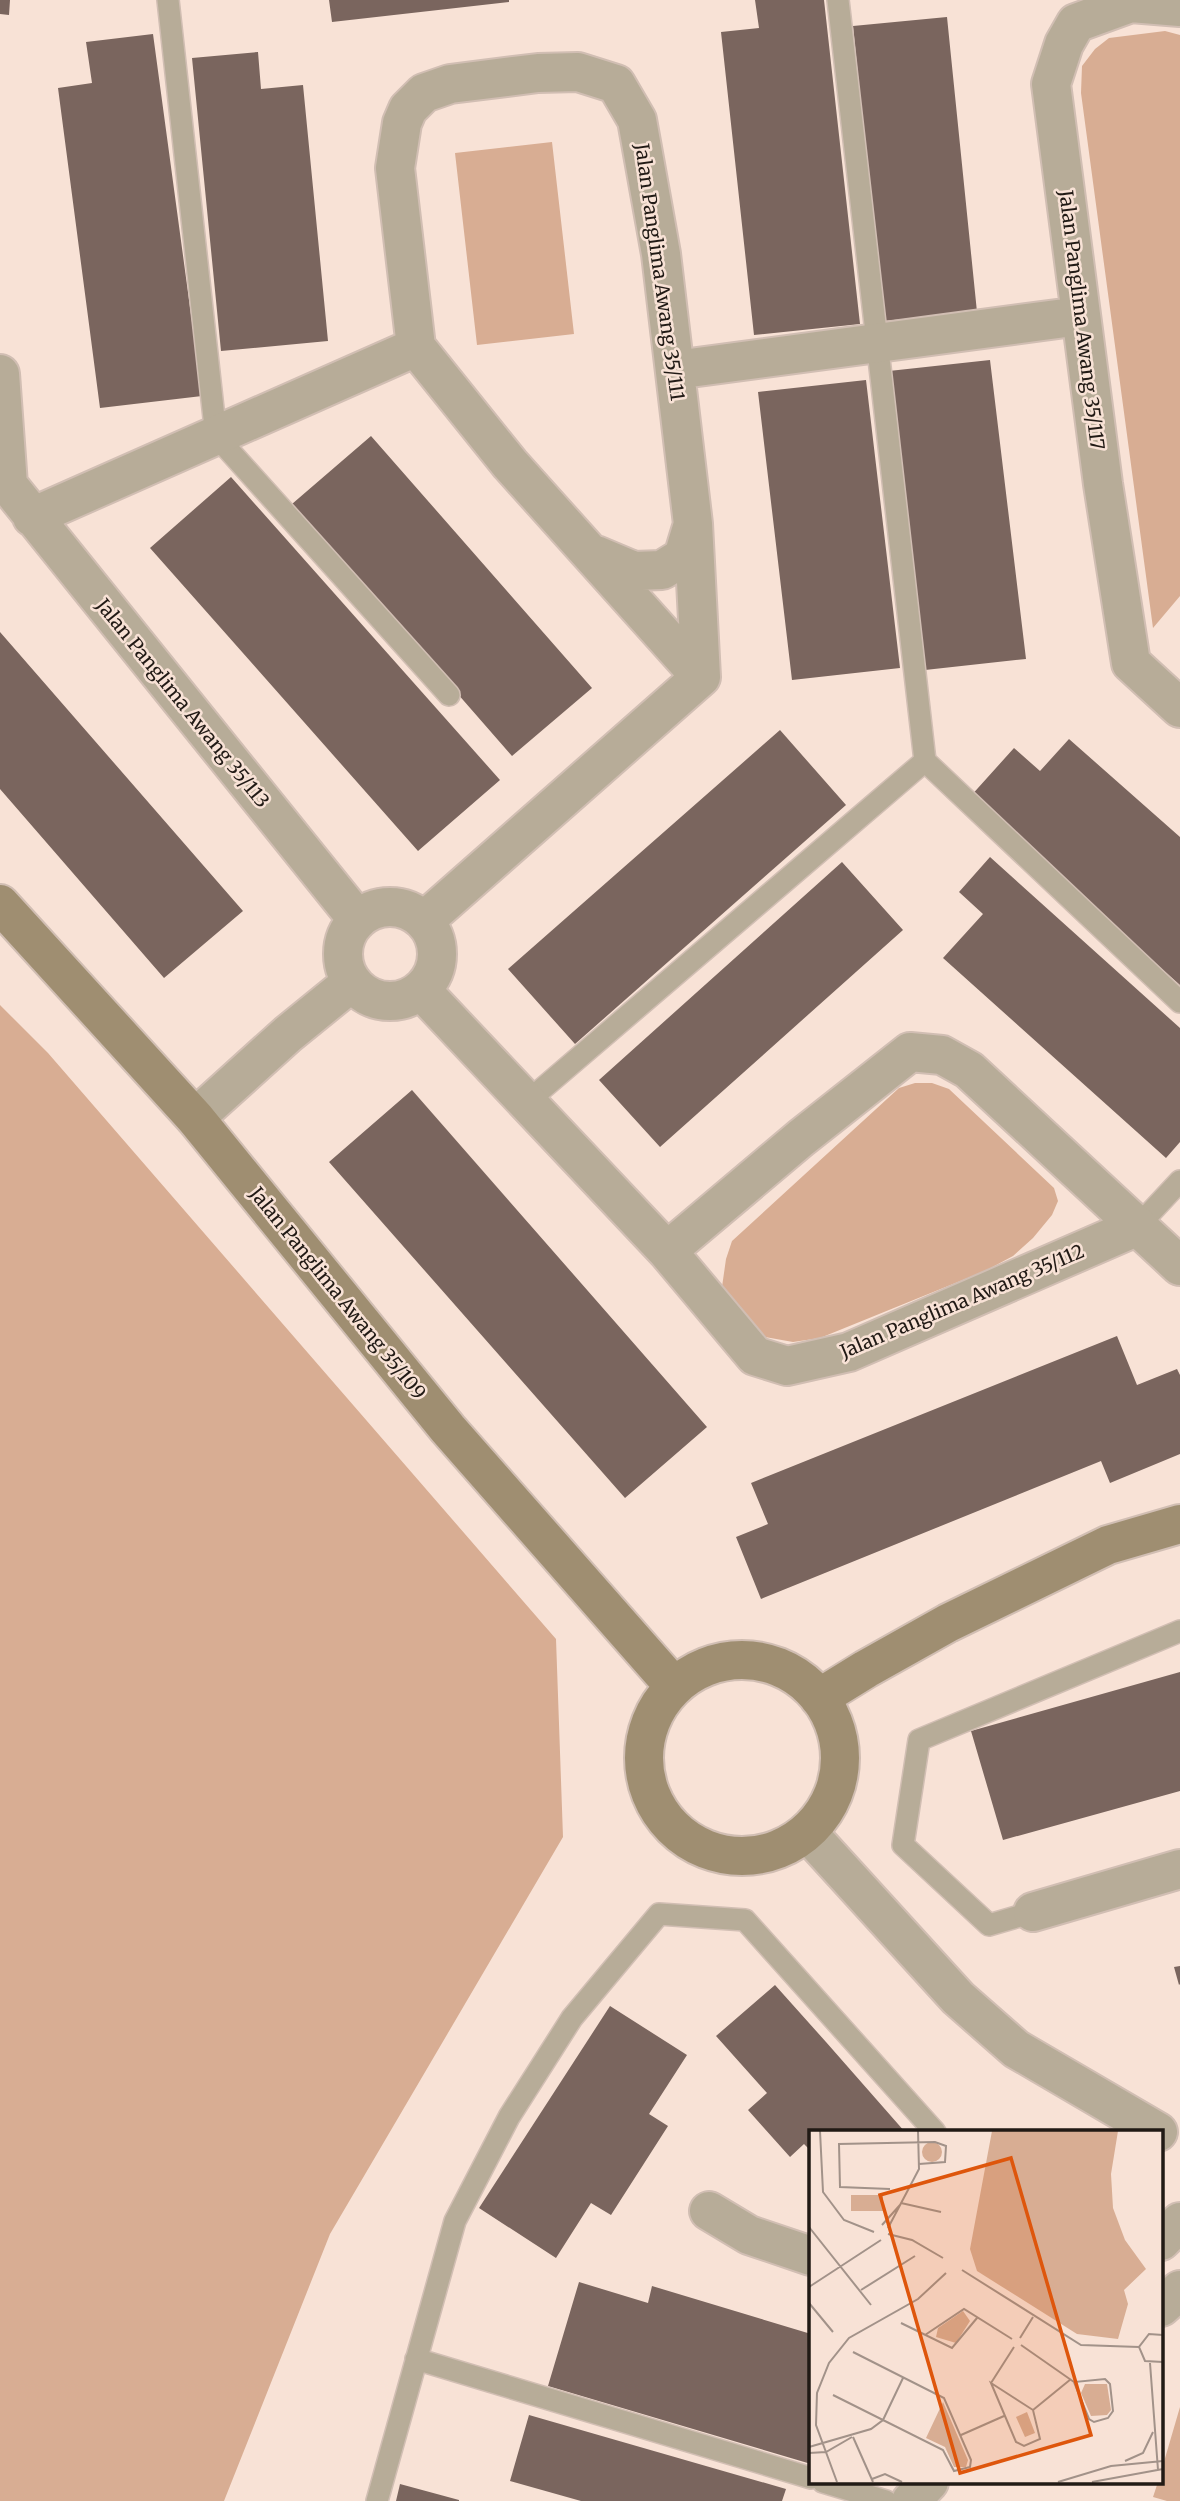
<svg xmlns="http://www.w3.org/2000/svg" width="1180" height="2501" viewBox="0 0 1180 2501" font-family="Merriweather,serif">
<rect width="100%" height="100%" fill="#f8e2d6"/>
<path fill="#d8ad93" d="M 1165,31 L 1180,35 L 1180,596 L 1153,628 L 1081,93 L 1082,66 L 1095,49 L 1109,38 Z
M 552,142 L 574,334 L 477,345 L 455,153 Z
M 0,1005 L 48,1053 L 556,1639 L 563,1837 L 330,2234 L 224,2501 L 0,2501 Z
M 915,1083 L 932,1083 L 949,1089 L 1054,1188 L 1058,1201 L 1052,1215 L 1033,1238 L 1013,1256 L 985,1271 L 820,1338 L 793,1342 L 765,1337 L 733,1308 L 722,1287 L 726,1259 L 732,1241 L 899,1088 Z
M 1180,2407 L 1180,2501 L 1167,2501 L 1153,2497 L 1158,2482 L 1161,2482 L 1161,2472 Z"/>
<path fill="#7a655e" d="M 0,0 L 10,0 L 9,15 L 0,14 Z
M 329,0 L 509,0 L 509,2 L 332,22 Z
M 755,0 L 824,0 L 860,324 L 754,335 L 721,32 L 759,28 Z
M 947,17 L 977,312 L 883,321 L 853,26 Z
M 153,34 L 202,396 L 100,408 L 58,88 L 92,83 L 86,42 Z
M 258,52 L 261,89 L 303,85 L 328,341 L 221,351 L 192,58 Z
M 990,360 L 1026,659 L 925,670 L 889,371 Z
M 866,380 L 900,668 L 792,680 L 758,392 Z
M 371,436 L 592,688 L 512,756 L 292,504 Z
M 231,477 L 500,780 L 418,851 L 150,548 Z
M 0,632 L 243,911 L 164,978 L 0,789 Z
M 780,730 L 846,805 L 575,1044 L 508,969 Z
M 1069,739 L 1180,837 L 1180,985 L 969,798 L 1014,748 L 1040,771 Z
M 990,857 L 1180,1028 L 1180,1142 L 1166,1158 L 943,958 L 983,914 L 959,892 Z
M 842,862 L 903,930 L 660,1147 L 599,1080 Z
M 412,1090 L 707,1427 L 625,1498 L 329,1162 Z
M 1117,1336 L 1137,1385 L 1177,1369 L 1180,1375 L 1180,1454 L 1110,1483 L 1101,1461 L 761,1599 L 736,1537 L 768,1524 L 751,1483 Z
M 1180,1672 L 1180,1791 L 1003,1840 L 971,1731 Z
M 1180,1966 L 1180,1984 L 1179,1985 L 1174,1967 Z
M 775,1985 L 826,2042 L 905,2132 L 811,2132 L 811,2151 L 804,2144 L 790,2157 L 748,2110 L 767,2093 L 716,2036 Z
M 610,2006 L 687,2055 L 649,2114 L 668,2126 L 611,2215 L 591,2203 L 556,2258 L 479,2208 Z
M 579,2282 L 648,2303 L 652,2286 L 811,2334 L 811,2464 L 548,2386 Z
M 529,2415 L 786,2489 L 782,2501 L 581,2501 L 510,2481 Z
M 400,2484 L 459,2500 L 459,2501 L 396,2501 Z"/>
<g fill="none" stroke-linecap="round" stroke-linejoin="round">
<defs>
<path id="lane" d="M 168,0 L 216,436 L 449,695
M 838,0 L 925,761 L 1180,1002
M 528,1101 L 925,761
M 1138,1226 L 1180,1181
M 1033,1912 L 989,1925 L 903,1845 L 919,1740 L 1180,1631
M 416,2359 L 811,2478
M 823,2482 L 886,2501
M 377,2501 L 455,2221 L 509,2117 L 572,2018 L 659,1914 L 745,1920 L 935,2132"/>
<path id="street" d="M 1180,7 L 1131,3 L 1076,23 L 1064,44 L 1051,84 L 1103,484 L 1131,663 L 1180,708
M 578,72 L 616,84 L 637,120 L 661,254 L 693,524 L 701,677 L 510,464 L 416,347 L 395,168 L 402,123 L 408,109 L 424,93 L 450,84 L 538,73 Z
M 675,370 L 1080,316
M 0,374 L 8,485 L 0,484
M 8,485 L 358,920
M 32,517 L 416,347
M 596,555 L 634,571 L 662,570 L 683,557 L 693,524
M343 954a47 47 0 1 1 94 0a47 47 0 1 1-94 0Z
M 424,921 L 701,677
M 421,990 L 667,1251 L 755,1356 L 787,1366 L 849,1352 L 1138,1226
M 195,1118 L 288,1034 L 352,982
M 667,1251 L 801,1138 L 910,1052 L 942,1055 L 969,1070 L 1180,1266
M 807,1832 L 958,1998 L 1016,2049 L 1158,2132
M 1033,1912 L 1180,1869
M 709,2211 L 749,2235 L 811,2256
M 1161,2241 L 1180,2222
M 1161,2307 L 1180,2290
M 911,2501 L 929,2482"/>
<path id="secondary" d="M 0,904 L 195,1118 L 448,1429 L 673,1685
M644 1758a98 98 0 1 1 196 0a98 98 0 1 1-196 0Z
M 819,1698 L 866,1669 L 948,1623 L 1108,1545 L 1180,1524"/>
</defs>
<use href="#lane" stroke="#d1beb3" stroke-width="24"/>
<use href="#street" stroke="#d1beb3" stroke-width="42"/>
<use href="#secondary" stroke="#d1beb3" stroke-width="42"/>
<use href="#lane" stroke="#b7ac98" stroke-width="21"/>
<use href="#street" stroke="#b7ac98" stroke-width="38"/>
<use href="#secondary" stroke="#9f8e71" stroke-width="38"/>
</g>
<g text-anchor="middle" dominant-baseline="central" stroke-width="5" stroke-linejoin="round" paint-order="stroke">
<g font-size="19" fill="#211a15" stroke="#f8e2d6">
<text transform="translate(660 272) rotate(82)">Jalan Panglima Awang 35/111</text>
<text transform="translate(1082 320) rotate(83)">Jalan Panglima Awang 35/117</text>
<text transform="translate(183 703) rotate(51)">Jalan Panglima Awang 35/113</text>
<text transform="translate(338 1293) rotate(51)">Jalan Panglima Awang 35/109</text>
<text transform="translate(962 1301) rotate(-23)">Jalan Panglima Awang 35/112</text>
</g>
</g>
<g transform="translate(809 2130)">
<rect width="354" height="354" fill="#f8e2d6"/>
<path d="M 183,1 L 309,1 L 302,44 L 304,78 L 316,110 L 337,139 L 315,160 L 319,174 L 309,209 L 268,204 L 168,141 L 161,119 ZM113 22a10 10 0 1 1 20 0a10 10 0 1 1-20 0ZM 42,65 L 74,65 L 74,81 L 42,81 ZM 154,181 L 161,191 L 147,213 L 127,207 L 129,198 ZM 276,254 L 298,254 L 302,280 L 298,285 L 282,286 L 272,263 ZM 134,272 L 159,330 L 157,337 L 145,337 L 136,317 L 117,308 ZM 218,282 L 226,303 L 216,307 L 207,287 Z" fill="#d8ad93"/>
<path fill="none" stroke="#a29289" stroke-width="2" d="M 11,1 L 14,62 L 35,90 L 65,102M 81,59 L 31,57 L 30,14 L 126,12 L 137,16 L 136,32 L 110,34M 92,73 L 132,82M 73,95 L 91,75M 0,97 L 62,175M 79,98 L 110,39 L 109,1M 79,104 L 103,110 L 134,128M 153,140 L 272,215 L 330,217M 0,157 L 72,110M 52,160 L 106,126M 0,173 L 24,202M 92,193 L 143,218 L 168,188M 116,205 L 155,179 L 203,209M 354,205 L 340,204 L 330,217 L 336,231 L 354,232M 211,208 L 224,187M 212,215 L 265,252M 341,233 L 349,340M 296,249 L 301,254 L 304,281 L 299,288 L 285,292 L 280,289 L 265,252 ZM 182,253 L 224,280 L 231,309 L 215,316 L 207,312 ZM 182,253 L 205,217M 24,265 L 134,320 L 145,341 L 161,337 L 162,330 L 135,268 L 44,222M 224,280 L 262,249M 152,305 L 195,286M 44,307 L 64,352M 0,317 L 62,299 L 74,290 L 94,248M 0,323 L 17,322 L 43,307M 316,331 L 334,323 L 344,302M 63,349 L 76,344 L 93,352M 28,352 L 7,295 L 8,263 L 20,233 L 40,208 L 109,169 L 137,143M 249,352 L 302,336 L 354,331M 283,352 L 354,339"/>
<path fill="#de560c" fill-opacity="0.15" stroke="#de560c" stroke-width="3.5" d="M 202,28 L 282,305 L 151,343 L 71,65 Z"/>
<rect width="354" height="354" fill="none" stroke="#211a15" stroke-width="3.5"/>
</g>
</svg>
